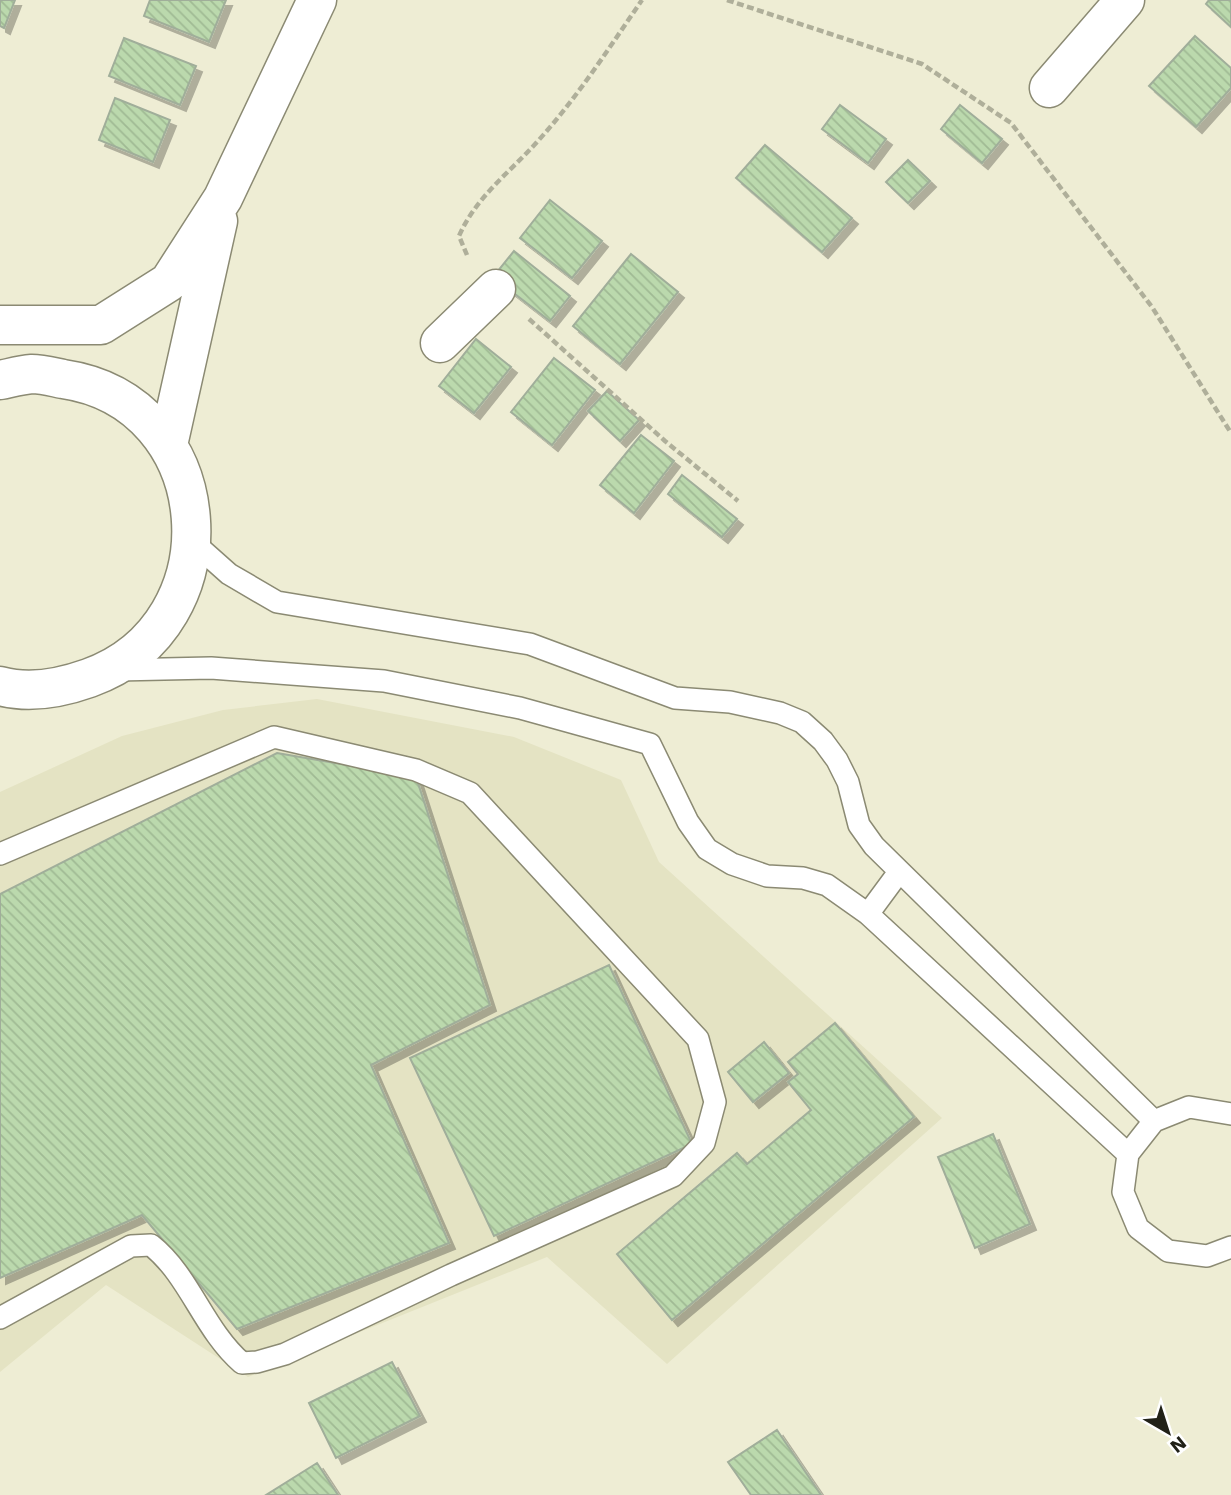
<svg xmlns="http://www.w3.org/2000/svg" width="1231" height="1495" viewBox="0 0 1231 1495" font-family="'Work Sans',sans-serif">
<defs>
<pattern id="building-back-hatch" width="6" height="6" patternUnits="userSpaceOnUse" patternTransform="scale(1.75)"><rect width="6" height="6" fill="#bbd9ad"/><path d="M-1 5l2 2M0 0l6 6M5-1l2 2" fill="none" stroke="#a0ba94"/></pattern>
<filter id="shadow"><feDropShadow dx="6" dy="6" stdDeviation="0" flood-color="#0004"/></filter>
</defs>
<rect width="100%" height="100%" fill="#eeedd4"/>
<path fill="#e4e3c3" d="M 317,699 L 514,737 L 621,780 L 659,862 L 942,1118 L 667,1364 L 547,1257 L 248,1377 L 106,1285 L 0,1372 L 0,792 L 122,736 L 223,710 Z"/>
<path fill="url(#building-back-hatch)" stroke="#a0ae9a" stroke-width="2" filter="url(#shadow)" d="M 0,0 L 15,0 L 4,28 L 0,26 Z
M 150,0 L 226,0 L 209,42 L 144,16 Z
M 1209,0 L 1231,0 L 1231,27 L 1206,4 Z
M 1195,36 L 1231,68 L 1231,88 L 1196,127 L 1149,86 Z
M 124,38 L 196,66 L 180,105 L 109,76 Z
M 115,98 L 170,120 L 153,162 L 99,140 Z
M 840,105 L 886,139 L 868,163 L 822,129 Z
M 960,105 L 1002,139 L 982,163 L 941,129 Z
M 765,145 L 852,218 L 822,252 L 736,178 Z
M 908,160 L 930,181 L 908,203 L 886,182 Z
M 550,200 L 602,241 L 572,278 L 520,238 Z
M 514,251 L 570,296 L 550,321 L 493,277 Z
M 631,254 L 678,292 L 620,364 L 573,326 Z
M 476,339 L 511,367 L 474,413 L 439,386 Z
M 554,358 L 595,390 L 552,445 L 511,412 Z
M 607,391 L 639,420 L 620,441 L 588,411 Z
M 641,435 L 674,461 L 634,513 L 600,485 Z
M 682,475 L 737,519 L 722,537 L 668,494 Z
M 277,753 L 416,777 L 490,1005 L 371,1065 L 449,1243 L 237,1329 L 142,1215 L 0,1278 L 0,894 Z
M 609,965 L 692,1144 L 494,1236 L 410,1058 Z
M 835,1023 L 914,1117 L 672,1320 L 617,1254 L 737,1153 L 747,1164 L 811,1110 L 788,1082 L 798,1074 L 788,1062 Z
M 764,1042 L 789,1073 L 753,1102 L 728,1072 Z
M 993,1134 L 1030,1224 L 975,1248 L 938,1157 Z
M 392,1362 L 420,1416 L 336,1458 L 309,1403 Z
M 777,1430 L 821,1495 L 751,1495 L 728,1462 Z
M 317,1463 L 338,1495 L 266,1495 Z"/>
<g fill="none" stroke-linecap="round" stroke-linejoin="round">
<defs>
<path id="lane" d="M 193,542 L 229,574 L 277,602 L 530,644 L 675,698 L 730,702 L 780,713 L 802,722 L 823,741 L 837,760 L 848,782 L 859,825 L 874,846 L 1154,1121
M 117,670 L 211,668 L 384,681 L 520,708 L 650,744 L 688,822 L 707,849 L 732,864 L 767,876 L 803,878 L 827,885 L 868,914 L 1128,1154
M 0,854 L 274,737 L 416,770 L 470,793 L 698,1039 L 715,1102 L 704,1143 L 673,1176 L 451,1275 L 285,1354 L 257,1362 L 242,1363 C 203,1329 190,1276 151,1245 L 131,1246 L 0,1318
M 868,914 L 899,872
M 1231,1114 L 1189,1107 L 1154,1121 L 1128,1154 L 1123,1192 L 1138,1228 L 1168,1251 L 1207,1256 L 1231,1247"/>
<path id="street" d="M 1049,88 L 1125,0
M 0,325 L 101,325 L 169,282 L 223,198 L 317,0
M 440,343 L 496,289
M 0,380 C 10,378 21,375 32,374 C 42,374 53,377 63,379 C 221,402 237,625 89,678 C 61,688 29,694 0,686
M 168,445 L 218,221"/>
</defs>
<use href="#lane" stroke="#8b8a73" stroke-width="24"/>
<use href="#street" stroke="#8b8a73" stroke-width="41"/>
<path stroke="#afaf9a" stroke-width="4.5" stroke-dasharray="7 3.5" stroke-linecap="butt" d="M 727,0 L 922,64 L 1011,123 L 1152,307 L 1231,433
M 467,255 L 459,236 C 476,197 509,173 537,142 C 577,98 609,48 642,0
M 529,319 L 665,441 L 738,501"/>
<use href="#lane" stroke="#fff" stroke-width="21"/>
<use href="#street" stroke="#fff" stroke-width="38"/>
</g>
<g transform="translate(1168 1432) rotate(141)" stroke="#ffffff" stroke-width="5" paint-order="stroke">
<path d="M0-5L12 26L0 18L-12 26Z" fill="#212118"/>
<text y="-10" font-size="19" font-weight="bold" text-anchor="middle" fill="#212118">N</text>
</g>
</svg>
